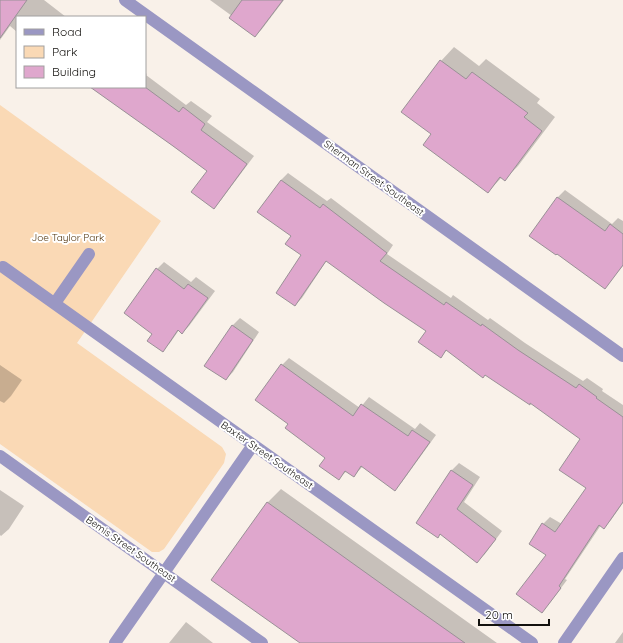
<svg xmlns="http://www.w3.org/2000/svg" width="623" height="643" viewBox="0 0 623 643" font-family="Quicksand,sans-serif">
<rect width="100%" height="100%" fill="#f9f1e9"/>
<path fill="#fad9b5" d="M 0,105 L 161,221 L 77,343 L 222,447 L 226,454 L 224,463 L 164,549 L 159,552 L 152,552 L 0,444 Z"/>
<path fill="#0003" d="M 0,0 L 44,0 L 66,17 L 17,17 L 17,32 L 10,26 L 0,40 Z
M 210,0 L 284,0 L 262,29 L 255,36 L 232,16 Z
M 454,47 L 479,66 L 486,59 L 540,99 L 537,103 L 555,117 L 518,166 L 505,179 L 502,177 L 488,192 L 432,134 L 403,112 L 441,61 Z
M 145,73 L 147,74 L 146,75 L 186,105 L 191,101 L 212,116 L 207,122 L 254,156 L 221,200 L 214,208 L 208,171 L 91,87 L 145,87 Z
M 288,173 L 327,201 L 331,198 L 393,245 L 387,254 L 451,298 L 453,295 L 488,320 L 490,318 L 525,343 L 583,381 L 587,378 L 603,389 L 602,391 L 623,405 L 623,503 L 611,520 L 604,527 L 601,525 L 565,579 L 567,580 L 549,604 L 542,611 L 547,554 L 530,543 L 543,524 L 550,517 L 562,524 L 588,488 L 581,439 L 531,402 L 447,350 L 441,356 L 427,331 L 327,260 L 302,298 L 295,305 L 302,255 L 292,236 L 281,180 Z
M 565,190 L 612,224 L 618,218 L 623,221 L 623,266 L 604,288 L 557,253 L 531,236 L 558,197 Z
M 164,262 L 191,282 L 196,277 L 215,291 L 189,326 L 182,333 L 179,330 L 170,343 L 162,350 L 154,334 L 157,269 Z
M 240,318 L 259,332 L 233,372 L 226,379 L 232,326 Z
M 289,358 L 360,408 L 369,397 L 415,429 L 420,423 L 436,435 L 402,482 L 395,489 L 363,466 L 354,476 L 347,471 L 339,478 L 326,457 L 289,424 L 282,365 Z
M 0,365 L 22,380 L 11,396 L 4,403 L 0,401 Z
M 459,463 L 480,477 L 464,502 L 502,531 L 485,554 L 477,561 L 441,534 L 438,536 L 417,523 L 452,470 Z
M 281,489 L 497,643 L 301,643 L 267,503 Z
M 0,490 L 24,506 L 9,529 L 1,536 L 0,535 Z
M 186,622 L 213,643 L 169,643 Z
M 623,632 L 623,643 L 615,643 Z"/>
<path fill="#dfa7cd" stroke="#9a9197" d="M 0,0 L 27,0 L 0,38 Z
M 242,0 L 283,0 L 255,37 L 229,18 Z
M 440,60 L 466,79 L 472,72 L 528,113 L 524,117 L 542,131 L 505,181 L 500,177 L 488,193 L 423,145 L 431,134 L 401,112 Z
M 90,87 L 145,87 L 179,112 L 183,107 L 205,124 L 201,130 L 247,164 L 214,209 L 191,192 L 207,171 L 173,146 Z
M 281,180 L 320,208 L 323,204 L 387,253 L 380,261 L 444,305 L 446,302 L 481,326 L 482,324 L 518,350 L 576,388 L 579,384 L 597,397 L 596,398 L 623,417 L 623,502 L 604,529 L 599,525 L 559,586 L 561,588 L 542,613 L 516,594 L 546,555 L 529,544 L 542,523 L 555,532 L 586,488 L 559,470 L 580,439 L 530,403 L 530,405 L 485,375 L 483,378 L 446,350 L 441,358 L 418,342 L 426,331 L 384,303 L 326,261 L 295,306 L 276,293 L 301,255 L 285,244 L 291,236 L 257,212 Z
M 557,197 L 605,231 L 610,224 L 623,234 L 623,265 L 605,289 L 557,254 L 556,255 L 529,236 Z
M 156,268 L 184,289 L 188,284 L 208,298 L 182,334 L 178,330 L 163,352 L 147,341 L 152,334 L 124,313 Z
M 232,325 L 253,340 L 226,380 L 204,366 Z
M 281,364 L 353,416 L 361,404 L 408,436 L 412,430 L 430,442 L 395,491 L 361,466 L 354,477 L 345,471 L 339,480 L 319,466 L 325,458 L 285,428 L 288,424 L 255,400 Z
M 451,470 L 473,485 L 457,509 L 496,539 L 477,563 L 440,534 L 438,538 L 416,523 Z
M 267,502 L 390,590 L 465,643 L 300,643 L 211,580 Z"/>
<g fill="none" stroke-linecap="round" stroke-linejoin="round">
<path stroke="#9a97c3" stroke-width="12" d="M 125,0 L 623,356
M 3,267 L 532,643
M 55,303 L 89,254
M 0,456 L 262,643
M 115,643 L 253,445
M 564,643 L 623,558"/>
</g>
<g text-anchor="middle" dominant-baseline="central" stroke-width="4" stroke-linejoin="round" paint-order="stroke">
<g font-size="10" fill="#13110e" stroke="#fff">
<text transform="translate(374 178) rotate(36)">Sherman Street Southeast</text>
<text transform="translate(267 455) rotate(35)">Baxter Street Southeast</text>
<text transform="translate(131 549) rotate(35)">Bemis Street Southeast</text>
</g>
<g font-size="10" fill="#51340c" stroke="#fff">
<text x="68" y="237">Joe Taylor Park</text>
</g>
</g>
<rect x="16" y="16" width="130" height="72" fill="#ffffff" stroke="#a1a09f"/>
<rect x="24" y="29" width="20" height="6" fill="#9a97c3" stroke="#a1a09f"/>
<text x="52" y="36" font-size="12" fill="#13110e">Road</text>
<rect x="24" y="46" width="20" height="12" fill="#fad9b5" stroke="#a1a09f"/>
<text x="52" y="56" font-size="12" fill="#13110e">Park</text>
<rect x="24" y="66" width="20" height="12" fill="#dfa7cd" stroke="#a1a09f"/>
<text x="52" y="76" font-size="12" fill="#13110e">Building</text>
<path d="M479 619v6h70v-6" fill="none" stroke="#13110e" stroke-width="2"/>
<text x="485" y="619" font-size="12" fill="#13110e" stroke="#ffffff" stroke-width="3" paint-order="stroke">20 m</text>
</svg>
